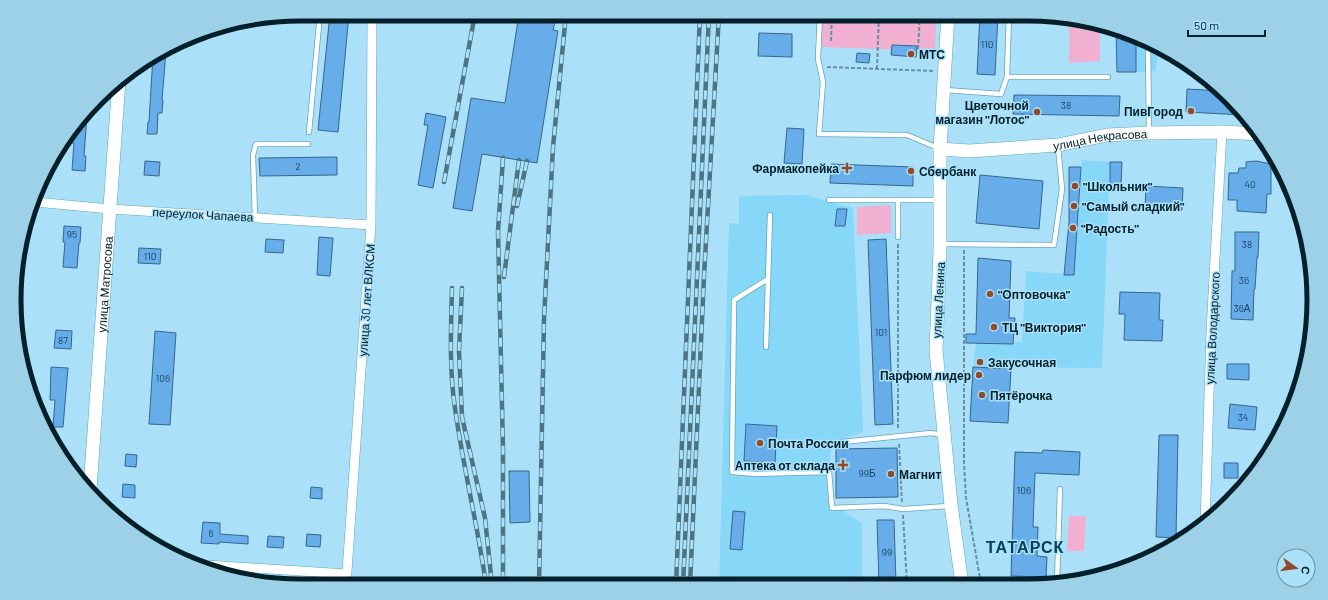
<svg xmlns="http://www.w3.org/2000/svg" width="1328" height="600" viewBox="0 0 1328 600" font-family="Barlow,sans-serif">
<rect width="100%" height="100%" fill="#aae1f9"/>
<path fill="#86d7f8" d="M 1136,35 L 1160,48 L 1155,71 L 1136,72 Z
M 1082,160 L 1110,162 L 1102,368 L 973,367 L 976,343 L 1022,342 L 1026,271 L 1074,275 Z
M 805,195 L 853,208 L 863,432 L 831,443 L 828,502 L 862,523 L 862,584 L 719,585 L 729,223 L 739,224 L 739,196 Z"/>
<path fill="#f1afd2" d="M 823,14 L 936,14 L 935,51 L 822,47 Z
M 1069,18 L 1084,19 L 1100,24 L 1100,61 L 1069,63 Z
M 891,205 L 891,233 L 857,235 L 857,207 Z
M 1069,516 L 1086,516 L 1084,551 L 1067,551 Z"/>
<path fill="#67adea" stroke="#37658d" d="M 330,14 L 349,14 L 338,132 L 318,130 Z
M 519,14 L 557,14 L 553,30 L 558,31 L 537,163 L 482,154 L 472,211 L 453,208 L 471,98 L 505,103 Z
M 980,14 L 998,14 L 995,75 L 977,74 Z
M 1116,29 L 1136,35 L 1136,72 L 1117,72 Z
M 759,33 L 792,34 L 792,57 L 758,56 Z
M 892,45 L 917,46 L 916,57 L 891,55 Z
M 160,51 L 166,51 L 162,100 L 163,100 L 162,113 L 158,113 L 157,134 L 147,134 L 148,122 L 149,122 L 153,55 Z
M 857,53 L 870,54 L 869,63 L 856,62 Z
M 1187,89 L 1222,91 L 1230,98 L 1244,115 L 1186,112 Z
M 1014,95 L 1120,96 L 1119,116 L 1013,114 Z
M 426,113 L 446,117 L 433,188 L 418,185 L 428,125 L 424,125 Z
M 87,115 L 84,156 L 86,156 L 85,171 L 72,170 L 74,143 L 71,143 L 71,134 Z
M 787,128 L 804,129 L 802,164 L 784,163 Z
M 337,157 L 337,175 L 260,176 L 259,158 Z
M 145,161 L 160,162 L 159,176 L 144,175 Z
M 1256,161 L 1271,164 L 1271,194 L 1267,194 L 1266,213 L 1237,211 L 1237,200 L 1228,200 L 1229,173 L 1238,173 L 1239,168 L 1246,168 L 1246,162 Z
M 1110,162 L 1122,162 L 1121,185 L 1110,184 Z
M 831,164 L 913,167 L 913,186 L 830,183 Z
M 1069,167 L 1081,167 L 1074,275 L 1064,275 L 1069,222 Z
M 980,175 L 1043,181 L 1039,229 L 976,223 Z
M 1146,186 L 1183,188 L 1182,210 L 1145,208 Z
M 837,209 L 847,209 L 845,226 L 835,226 Z
M 64,226 L 81,227 L 80,243 L 79,243 L 77,268 L 63,267 L 65,242 L 63,242 Z
M 1235,232 L 1259,232 L 1258,257 L 1257,257 L 1255,289 L 1254,289 L 1253,320 L 1231,319 L 1232,271 L 1235,271 Z
M 319,237 L 333,238 L 330,276 L 317,275 Z
M 266,239 L 284,240 L 283,253 L 265,252 Z
M 886,239 L 893,424 L 875,425 L 868,240 Z
M 139,248 L 161,249 L 160,264 L 138,263 Z
M 978,258 L 1011,261 L 1009,318 L 1015,318 L 1013,344 L 966,343 L 966,334 L 976,334 Z
M 1120,292 L 1160,293 L 1159,320 L 1163,320 L 1162,341 L 1124,340 L 1125,314 L 1119,314 Z
M 56,330 L 72,331 L 71,349 L 54,348 Z
M 155,331 L 176,333 L 170,425 L 149,424 Z
M 1227,364 L 1249,364 L 1249,380 L 1227,379 Z
M 51,367 L 68,368 L 63,427 L 53,427 L 55,400 L 50,400 Z
M 973,367 L 1011,369 L 1008,423 L 970,421 Z
M 1230,404 L 1257,407 L 1255,430 L 1228,428 Z
M 746,424 L 777,426 L 775,463 L 744,461 Z
M 1159,435 L 1178,435 L 1176,538 L 1156,537 Z
M 897,448 L 898,497 L 836,498 L 836,449 Z
M 1043,450 L 1080,452 L 1079,475 L 1035,473 L 1033,527 L 1038,527 L 1037,556 L 1047,557 L 1046,577 L 1011,576 L 1015,452 L 1042,453 Z
M 126,454 L 137,455 L 136,467 L 125,466 Z
M 1224,463 L 1238,463 L 1238,478 L 1224,478 Z
M 509,471 L 529,471 L 530,522 L 510,523 Z
M 123,484 L 135,485 L 135,498 L 122,497 Z
M 311,487 L 322,488 L 322,499 L 310,498 Z
M 733,511 L 745,512 L 742,550 L 730,549 Z
M 877,520 L 894,520 L 896,584 L 879,584 Z
M 203,522 L 220,523 L 220,534 L 248,536 L 248,544 L 219,542 L 219,544 L 201,543 Z
M 307,534 L 321,535 L 320,547 L 306,546 Z
M 268,536 L 284,537 L 283,548 L 267,547 Z"/>
<g fill="none" stroke-linecap="round" stroke-linejoin="round">
<defs>
<path id="lane" d="M 820,14 L 818,59 L 823,82 L 819,134 L 907,135 L 938,148
M 1009,14 L 1007,77 L 1108,77
M 1148,42 L 1149,131
M 945,90 L 1001,94 L 1007,77
M 309,132 L 320,14
M 829,200 L 939,200
M 255,218 L 253,155 L 256,144 L 308,144
M 898,237 L 898,200
M 942,244 L 1054,245 L 1062,189 L 1058,147
M 768,279 L 734,300 L 732,472 L 756,474 L 829,472 L 832,508 L 884,506 L 903,509 L 949,506
M 766,347 L 770,215
M 842,442 L 931,433 L 942,435
M 1156,554 L 1157,547
M 1057,584 L 1060,489"/>
<path id="street" d="M 35,202 L 110,209 L 371,225
M 1205,525 L 1211,331 L 1222,132
M 191,564 L 347,574
M 346,586 L 371,225 L 372,14"/>
<g id="secondary">
<path d="M 948,14 L 940,149 L 940,252 L 936,350 L 951,505 L 962,584"/>
<path id="s1" d="M 940,149 L 969,151 L 1058,145 L 1107,135 L 1149,133 L 1222,132 L 1260,134"/>
<path id="s2" d="M 90,489 L 119,80"/>
</g>
</defs>
<use href="#lane" stroke="#5fa4c1" stroke-width="6"/>
<use href="#street" stroke="#5fa4c1" stroke-width="10"/>
<use href="#secondary" stroke="#5fa4c1" stroke-width="14"/>
<path stroke="#6490a3" stroke-width="2" stroke-dasharray="4 2" stroke-linecap="butt" d="M 831,41 L 832,14
M 918,49 L 920,14
M 827,67 L 934,71
M 877,69 L 879,14
M 898,244 L 898,429
M 964,250 L 964,463 L 966,498 L 981,584
M 899,444 L 902,503
M 903,515 L 907,584"/>
<use href="#lane" stroke="#fff" stroke-width="4.5"/>
<use href="#street" stroke="#fff" stroke-width="9"/>
<use href="#secondary" stroke="#fff" stroke-width="13"/>
<defs>
<path id="rail" d="M 503,158 L 498,231 L 503,449 L 503,585
M 444,182 L 475,14
M 517,206 L 527,161
M 504,277 L 519,160
M 452,288 C 451,328 449,368 455,408 C 463,467 478,526 486,585
M 462,288 L 459,351 L 462,417 L 485,518 L 492,585
M 539,585 L 544,319 L 553,147 L 566,14
M 676,585 L 700,14
M 683,585 L 709,14
M 690,585 L 704,276 L 719,14"/>
</defs>
<use href="#rail" stroke="#4b7485" stroke-width="4.5"/>
<use href="#rail" stroke="#aae1f9" stroke-width="3" stroke-dasharray="9" stroke-linecap="butt"/>
</g>
<g fill="#924b26" stroke="#aae1f9" stroke-width="1.5">
<circle cx="911" cy="54" r="4"/>
<circle cx="1191" cy="111" r="4"/>
<circle cx="1037" cy="112" r="4"/>
<path d="M845 162h4v4h4v4h-4v4h-4v-4h-4v-4h4z"/>
<circle cx="911" cy="171" r="4"/>
<circle cx="1075" cy="186" r="4"/>
<circle cx="1074" cy="206" r="4"/>
<circle cx="1073" cy="228" r="4"/>
<circle cx="990" cy="294" r="4"/>
<circle cx="994" cy="327" r="4"/>
<circle cx="980" cy="362" r="4"/>
<circle cx="979" cy="375" r="4"/>
<circle cx="982" cy="395" r="4"/>
<circle cx="760" cy="443" r="4"/>
<path d="M841 459h4v4h4v4h-4v4h-4v-4h-4v-4h4z"/>
<circle cx="891" cy="474" r="4"/>
</g>
<g text-anchor="middle" dominant-baseline="central" stroke-width="3" stroke-linejoin="round" paint-order="stroke">
<g font-size="10" fill="#1b425a">
<text x="987" y="44">110</text>
<text x="1066" y="105">38</text>
<text x="298" y="166">2</text>
<text x="1250" y="184">40</text>
<text x="72" y="234">95</text>
<text x="1247" y="244">38</text>
<text x="150" y="256">110</text>
<text x="1244" y="280">36</text>
<text x="1242" y="308">36А</text>
<text x="881" y="332">101</text>
<text x="63" y="340">87</text>
<text x="163" y="378">106</text>
<text x="1243" y="417">34</text>
<text x="867" y="473">99Б</text>
<text x="1024" y="490">106</text>
<text x="211" y="533">6</text>
<text x="887" y="552">99</text>
</g>
<g font-size="12" font-weight="bold" fill="#021f2a" stroke="#aae1f9" text-anchor="start">
<text x="919" y="54">МТС</text>
<text x="1029" y="105" text-anchor="end">Цветочной<tspan x="1029" dy="14">магазин "Лотос"</tspan></text>
<text x="1183" y="111" text-anchor="end">ПивГород</text>
<text x="839" y="168" text-anchor="end">Фармакопейка</text>
<text x="919" y="171">Сбербанк</text>
<text x="1083" y="186">"Школьник"</text>
<text x="1082" y="206">"Самый сладкий"</text>
<text x="1081" y="228">"Радость"</text>
<text x="998" y="294">"Оптовочка"</text>
<text x="1002" y="327">ТЦ "Виктория"</text>
<text x="988" y="362">Закусочная</text>
<text x="971" y="375" text-anchor="end">Парфюм лидер</text>
<text x="990" y="395">Пятёрочка</text>
<text x="768" y="443">Почта России</text>
<text x="835" y="465" text-anchor="end">Аптека от склада</text>
<text x="899" y="474">Магнит</text>
</g>
<g font-size="12" fill="#021f2a" stroke="#aae1f9">
<text stroke="none"><textPath href="#s1" startOffset="161">улица Некрасова</textPath></text>
<text transform="translate(203 214) rotate(3)">переулок Чапаева</text>
<text stroke="none"><textPath href="#s2" startOffset="205">улица Матросова</textPath></text>
<text transform="translate(366 300) rotate(-86)">улица 30 лет ВЛКСМ</text>
<text transform="translate(938 300) rotate(-87)">улица Ленина</text>
<text transform="translate(1212 328) rotate(-87)">улица Володарского</text>
</g>
<g font-size="16" font-weight="bold" letter-spacing="1" fill="#044155" stroke="#aae1f9">
<text x="1025" y="546">ТАТАРСК</text>
</g>
</g>
<path d="M0 0H1328V600H0ZM300 21H1028A279 279 0 0 1 1307 300V300A279 279 0 0 1 1028 579H300A279 279 0 0 1 21 300V300A279 279 0 0 1 300 21Z" fill="#9dd1e8" fill-rule="evenodd"/>
<path fill="none" stroke="#021f2a" stroke-width="5" d="M300 21H1028A279 279 0 0 1 1307 300V300A279 279 0 0 1 1028 579H300A279 279 0 0 1 21 300V300A279 279 0 0 1 300 21Z"/>
<g transform="translate(1296 568) rotate(104)"><circle r="19" fill="#aae1f9" stroke="#6793a6"/>
<path d="M0-3L7 15L0 10L-7 15Z" fill="#924b26"/>
<text y="-6" font-size="11" font-weight="bold" text-anchor="middle" fill="#021f2a">С</text>
</g>
<path d="M1188 30v6h77v-6" fill="none" stroke="#021f2a" stroke-width="2"/>
<text x="1194" y="30" font-size="12" fill="#021f2a" stroke="#aae1f9" stroke-width="3" paint-order="stroke">50 m</text>
</svg>
